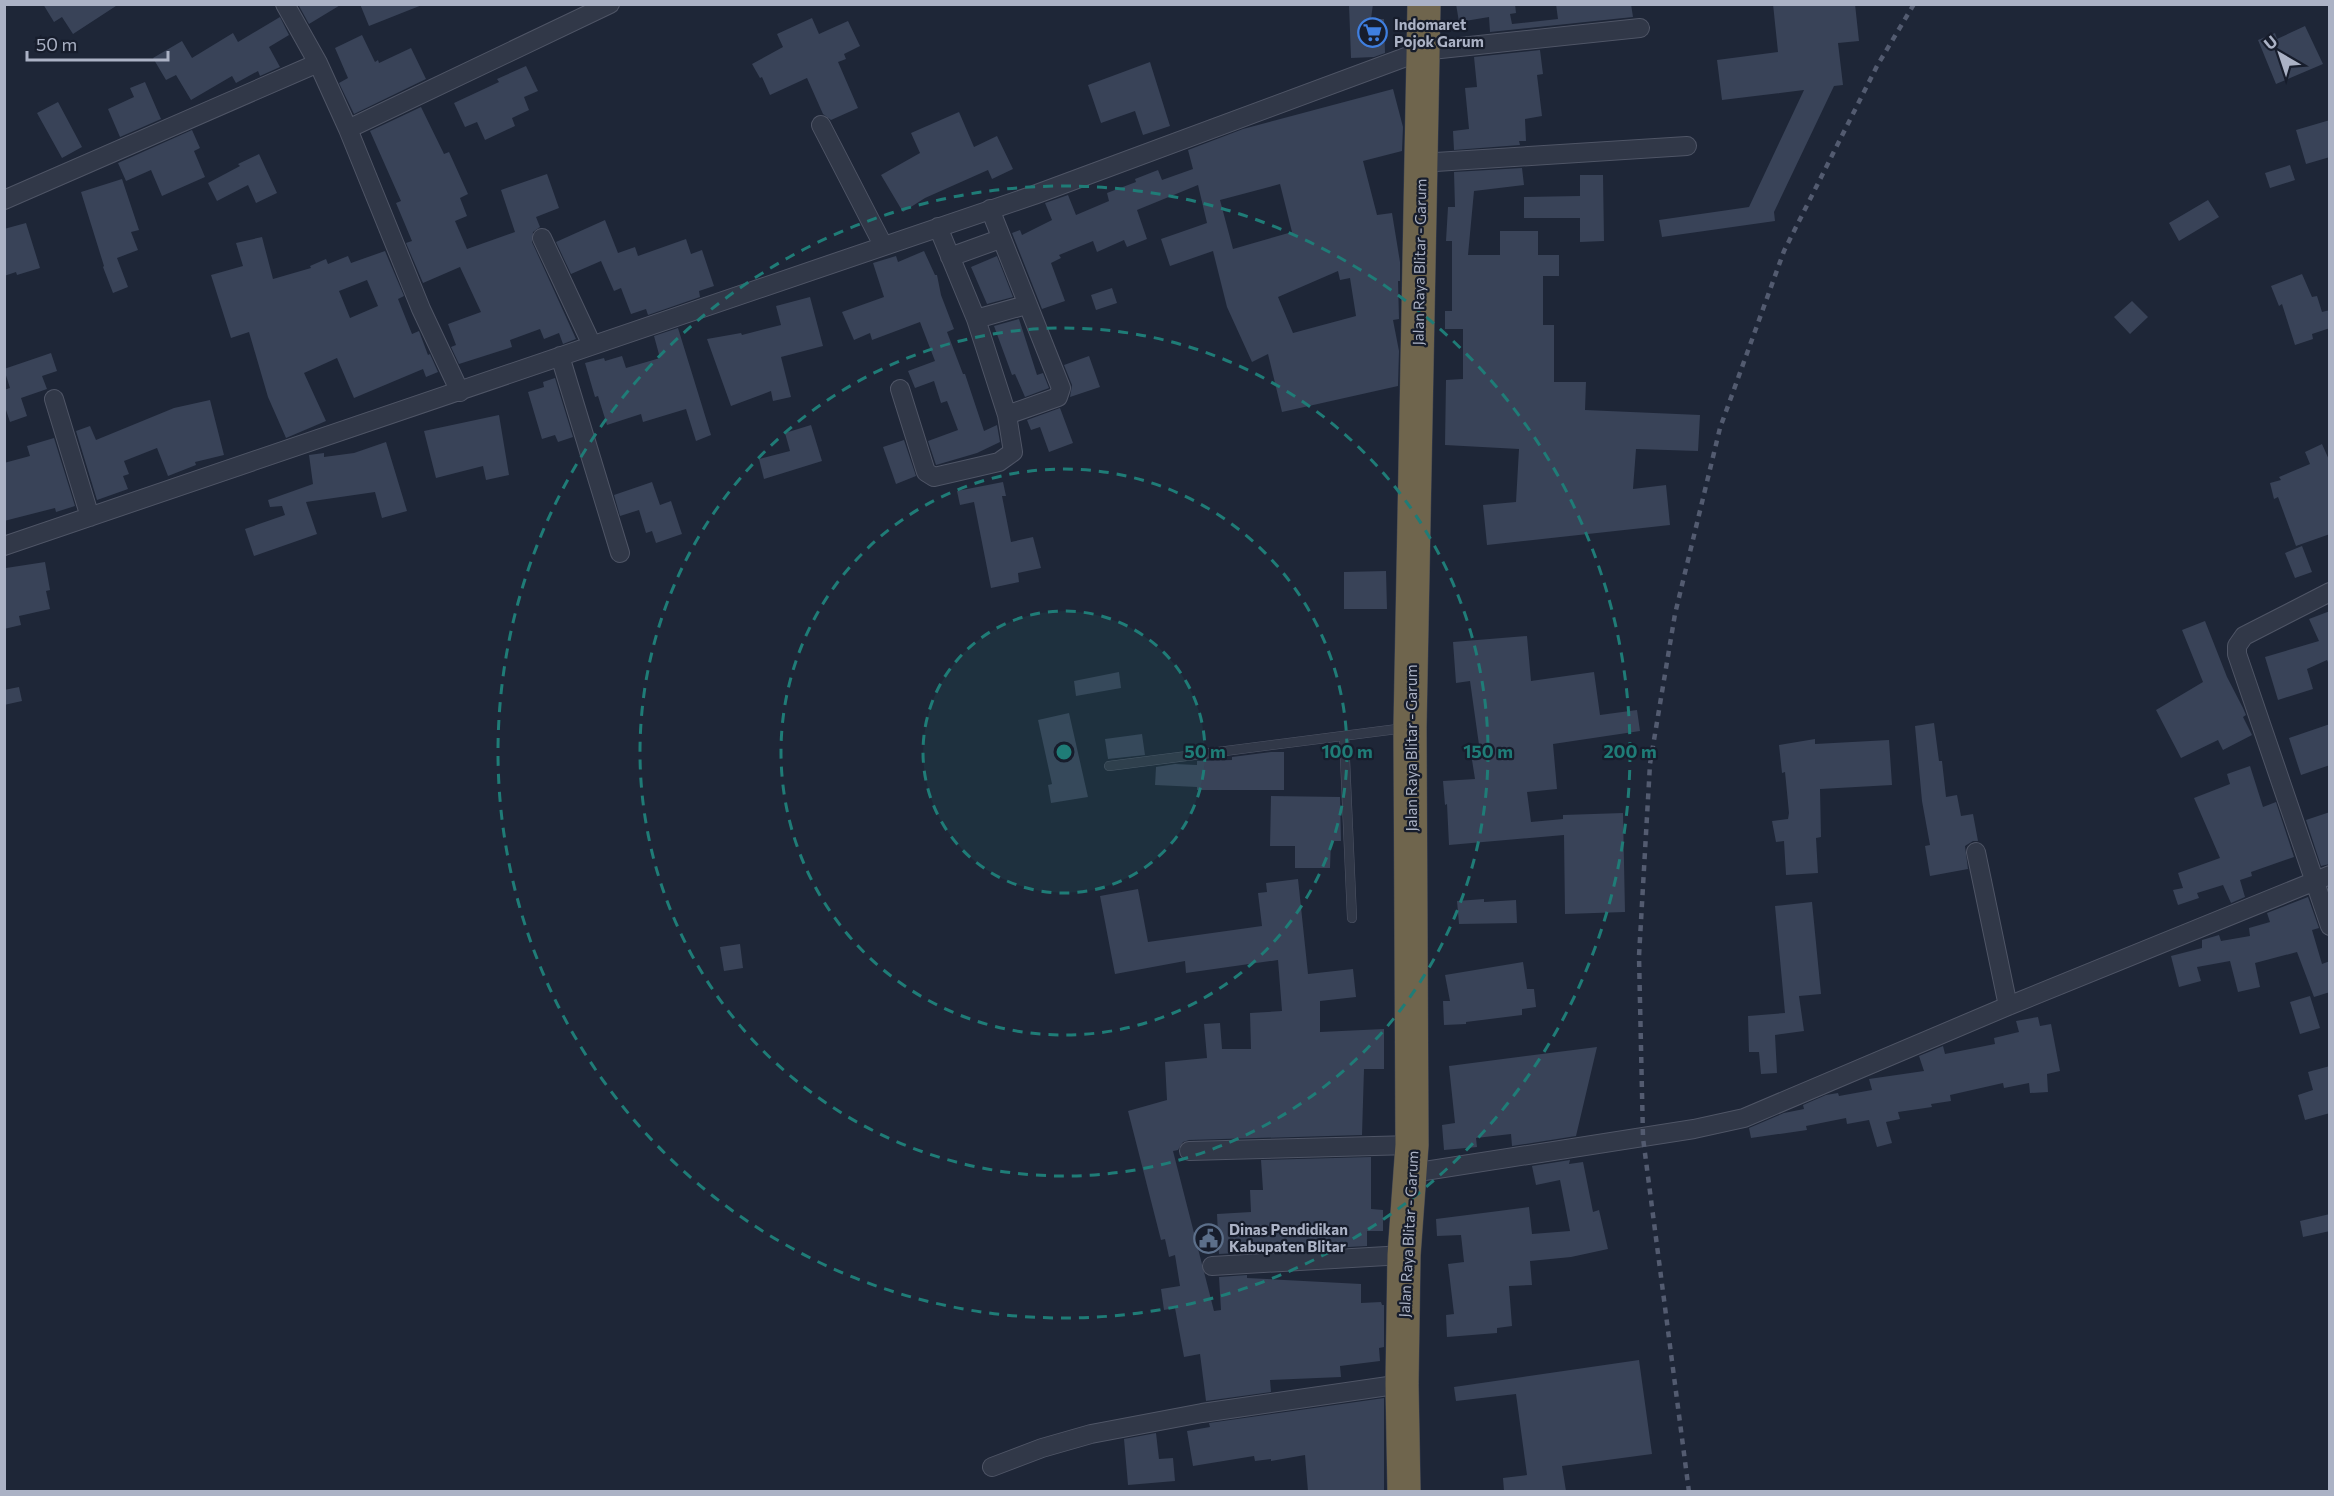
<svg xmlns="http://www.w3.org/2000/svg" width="2334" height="1496" viewBox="0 0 2334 1496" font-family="Commissioner,sans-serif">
<rect width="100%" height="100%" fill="#1e2637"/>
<path fill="#394358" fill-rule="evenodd" d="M 43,4 L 119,4 L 73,34 L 62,17 L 54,22 Z
M 302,4 L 342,4 L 309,24 L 299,6 Z
M 360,4 L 421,4 L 422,5 L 369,26 Z
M 1349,4 L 1373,4 L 1371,19 L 1384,19 L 1385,53 L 1374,57 L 1351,58 Z
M 1456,4 L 1515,4 L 1516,13 L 1510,14 L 1512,24 L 1558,19 L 1556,4 L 1631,4 L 1633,17 L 1490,32 L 1489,17 L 1459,22 Z
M 1773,4 L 1855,4 L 1859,41 L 1838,43 L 1843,85 L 1834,86 L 1774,212 L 1775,221 L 1662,237 L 1659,220 L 1749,207 L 1804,90 L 1722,100 L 1717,60 L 1778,52 Z
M 280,17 L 289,35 L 269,47 L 280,67 L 260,76 L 258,71 L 236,83 L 232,76 L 191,100 L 176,75 L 166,80 L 153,58 L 182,41 L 192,58 L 233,33 L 238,42 Z
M 812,18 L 819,34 L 848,21 L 860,46 L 844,54 L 846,59 L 838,62 L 858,108 L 831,120 L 823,114 L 807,78 L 770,95 L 762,77 L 760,78 L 752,64 L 783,47 L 777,34 Z
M 2305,26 L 2323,64 L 2276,84 L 2258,40 L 2275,33 L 2277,39 Z
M 362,35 L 375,62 L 378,60 L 379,63 L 411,48 L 426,79 L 354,114 L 339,83 L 348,78 L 335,48 Z
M 1540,50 L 1543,74 L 1537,75 L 1542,116 L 1525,119 L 1526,141 L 1519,141 L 1520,145 L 1454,150 L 1453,131 L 1469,129 L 1465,88 L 1477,87 L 1474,57 Z
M 1150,62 L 1170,126 L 1143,135 L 1135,111 L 1101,123 L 1088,85 Z
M 526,66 L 538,91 L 524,97 L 529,110 L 512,118 L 515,126 L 485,140 L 477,122 L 465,127 L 454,103 L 499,82 L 497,79 Z
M 145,82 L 161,119 L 120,137 L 108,109 L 134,97 L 130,88 Z
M 1393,89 L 1403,127 L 1402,151 L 1363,161 L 1377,215 L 1392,213 L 1400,262 L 1400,281 L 1398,281 L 1399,319 L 1393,320 L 1399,351 L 1398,386 L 1282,412 L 1268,354 L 1252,362 L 1227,307 L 1213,251 L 1170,266 L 1161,239 L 1207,223 L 1198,185 L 1137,210 L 1147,239 L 1127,247 L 1124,240 L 1097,252 L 1093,241 L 1059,255 L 1061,258 L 1051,263 L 1065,301 L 1042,309 L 1012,233 L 1020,230 L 1022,235 L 1052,220 L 1045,203 L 1068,195 L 1076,215 L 1109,201 L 1107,193 L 1136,182 L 1135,179 L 1158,170 L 1162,180 L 1193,169 L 1188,150 L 1243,129 ZM 1280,184 L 1292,232 L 1233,249 L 1220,200 ZM 1338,271 L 1340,280 L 1350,278 L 1356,316 L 1293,333 L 1278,297 Z
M 58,102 L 82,147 L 62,158 L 37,113 Z
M 421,107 L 444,154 L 449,152 L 468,194 L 460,198 L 467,216 L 455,221 L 467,249 L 515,232 L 501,190 L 547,174 L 559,208 L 536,217 L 540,227 L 533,232 L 532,242 L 576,339 L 563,344 L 559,333 L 544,339 L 540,329 L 510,340 L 512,347 L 459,364 L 451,347 L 456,345 L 448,324 L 481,312 L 460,267 L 423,283 L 406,243 L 412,241 L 396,203 L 401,201 L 370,131 Z
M 959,112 L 974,147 L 997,136 L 1013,169 L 992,179 L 988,170 L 925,198 L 903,212 L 881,175 L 920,153 L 911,133 Z
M 2330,120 L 2330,157 L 2306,164 L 2296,130 Z
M 192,130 L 200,148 L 194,151 L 205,177 L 162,196 L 151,170 L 126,181 L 118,163 Z
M 259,154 L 277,193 L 256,203 L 248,185 L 217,201 L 208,183 L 240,166 L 238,164 Z
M 2290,165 L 2295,180 L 2270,188 L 2265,173 Z
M 1522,168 L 1524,185 L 1474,191 L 1468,255 L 1500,255 L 1500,231 L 1538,231 L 1538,255 L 1559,255 L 1559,276 L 1543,276 L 1543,325 L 1554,325 L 1554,382 L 1586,382 L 1585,410 L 1700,415 L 1698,451 L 1636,449 L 1633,489 L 1666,485 L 1670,525 L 1487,545 L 1483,505 L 1516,502 L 1519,449 L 1445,445 L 1446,380 L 1463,379 L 1463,329 L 1445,329 L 1445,311 L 1452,311 L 1452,241 L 1446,241 L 1448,207 L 1455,207 L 1454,172 Z
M 1580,175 L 1603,175 L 1604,241 L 1580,242 L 1580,218 L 1524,218 L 1524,197 L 1580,196 Z
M 122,179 L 139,230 L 131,232 L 138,250 L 117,258 L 128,287 L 113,293 L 103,267 L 104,266 L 81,192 Z
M 2208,200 L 2219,217 L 2179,241 L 2169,223 Z
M 605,220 L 618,253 L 635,247 L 638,256 L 686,239 L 691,254 L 702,250 L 714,286 L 699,291 L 700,297 L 648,315 L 646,309 L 631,314 L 621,288 L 614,291 L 601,261 L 571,274 L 556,242 Z
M 26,223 L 40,268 L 17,275 L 16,272 L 4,276 L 4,229 Z
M 262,237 L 273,279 L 311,268 L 310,266 L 326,259 L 328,264 L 348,256 L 351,263 L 385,251 L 404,296 L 398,299 L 412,334 L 419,331 L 428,355 L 430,354 L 438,372 L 426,377 L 423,369 L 354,398 L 337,358 L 304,373 L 326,421 L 286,438 L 268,397 L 249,332 L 231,338 L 211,275 L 243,266 L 236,243 ZM 367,280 L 378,306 L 350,318 L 339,291 Z
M 924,251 L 935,275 L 937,275 L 941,295 L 954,329 L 947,332 L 963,374 L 965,374 L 984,431 L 997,425 L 1000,442 L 977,453 L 936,465 L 928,441 L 958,430 L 947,401 L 941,403 L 934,381 L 915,388 L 908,371 L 935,361 L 920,322 L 872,340 L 870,333 L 854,340 L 842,312 L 884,297 L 873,263 L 896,256 L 898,262 Z
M 997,256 L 1013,297 L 987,304 L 971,267 Z
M 2302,274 L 2312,297 L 2317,296 L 2322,312 L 2330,310 L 2330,328 L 2312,334 L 2313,339 L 2295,345 L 2282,304 L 2279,306 L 2271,286 Z
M 1112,288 L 1117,303 L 1096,310 L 1091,295 Z
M 810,297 L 823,346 L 781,357 L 791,397 L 773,401 L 771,391 L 731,406 L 707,339 L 741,333 L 742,335 L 781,325 L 776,306 Z
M 2132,301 L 2148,317 L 2130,334 L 2114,317 Z
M 1019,319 L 1037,375 L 1043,373 L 1049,388 L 1025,397 L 1015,374 L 1012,375 L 994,326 Z
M 678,328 L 711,435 L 696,441 L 686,409 L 643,422 L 641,414 L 607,425 L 598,396 L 595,397 L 585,363 L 604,358 L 605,361 L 622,356 L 626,368 L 660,358 L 654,336 Z
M 51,353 L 57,371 L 42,376 L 47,389 L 21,398 L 27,416 L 10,422 L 4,404 L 4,390 L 10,388 L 4,369 Z
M 1089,356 L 1100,387 L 1070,397 L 1072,385 L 1064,365 Z
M 555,378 L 573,437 L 558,442 L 555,435 L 542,439 L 528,392 L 544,387 L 543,382 Z
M 210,400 L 224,455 L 195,462 L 196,465 L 168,476 L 157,448 L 124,461 L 129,474 L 123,476 L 128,489 L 97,500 L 76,431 L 90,426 L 96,440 L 174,408 Z
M 1060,408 L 1073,443 L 1049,452 L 1040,427 L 1031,430 L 1027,420 Z
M 499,415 L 509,475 L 486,480 L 483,466 L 436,478 L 424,431 Z
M 811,425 L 822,461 L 764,479 L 759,459 L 790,451 L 785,433 Z
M 54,438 L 75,506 L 56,512 L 55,508 L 4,521 L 4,463 L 30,456 L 27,446 Z
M 904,440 L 916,476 L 896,484 L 883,447 Z
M 386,442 L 407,511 L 382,518 L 375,492 L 306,502 L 317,534 L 254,556 L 245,529 L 285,515 L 282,506 L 270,507 L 268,500 L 313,484 L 309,455 L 324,453 L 324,457 L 354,453 Z
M 2322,444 L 2330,462 L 2330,534 L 2296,546 L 2278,497 L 2274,499 L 2270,483 L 2281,480 L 2279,477 L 2310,464 L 2305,452 Z
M 652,482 L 660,505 L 671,501 L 682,534 L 656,543 L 652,531 L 646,533 L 639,510 L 620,516 L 614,495 Z
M 1003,482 L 1006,496 L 1002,496 L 1011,542 L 1033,537 L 1041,568 L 1018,573 L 1019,582 L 991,588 L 974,502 L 960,505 L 957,491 Z
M 2302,546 L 2312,572 L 2295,578 L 2285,553 Z
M 45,562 L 50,590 L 46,591 L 50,609 L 19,616 L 21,625 L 4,629 L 6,568 Z
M 1386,571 L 1387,609 L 1344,609 L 1344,572 Z
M 2330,611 L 2330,666 L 2327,660 L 2307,669 L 2313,689 L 2278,700 L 2265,657 L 2319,641 L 2309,619 Z
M 2205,621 L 2227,677 L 2243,708 L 2246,715 L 2243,717 L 2252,735 L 2223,750 L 2218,740 L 2181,758 L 2156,710 L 2203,682 L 2182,630 Z
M 1527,636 L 1531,681 L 1594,672 L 1600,715 L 1637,710 L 1640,731 L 1553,744 L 1557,789 L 1527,792 L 1531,822 L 1563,819 L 1563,815 L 1623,813 L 1625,912 L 1565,914 L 1564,835 L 1449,845 L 1447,804 L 1445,805 L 1443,781 L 1475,779 L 1472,760 L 1481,759 L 1470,681 L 1456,683 L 1453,642 Z
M 1119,672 L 1121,688 L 1076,696 L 1074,681 Z
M 19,687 L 22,701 L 4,705 L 4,690 Z
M 1069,713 L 1088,797 L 1051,803 L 1048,785 L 1052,784 L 1038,720 Z
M 1934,723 L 1939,761 L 1942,761 L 1946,797 L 1957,795 L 1961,816 L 1973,814 L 1978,841 L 1973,841 L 1965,846 L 1968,869 L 1930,876 L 1925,846 L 1930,845 L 1922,801 L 1915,726 Z
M 2330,724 L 2330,765 L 2301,775 L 2289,738 Z
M 1142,734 L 1145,755 L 1108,759 L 1105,739 Z
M 1815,739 L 1815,744 L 1889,740 L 1892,785 L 1820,789 L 1821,837 L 1816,838 L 1818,873 L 1786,875 L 1784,841 L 1776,842 L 1772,821 L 1788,819 L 1789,813 L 1785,772 L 1782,773 L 1779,745 Z
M 1271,752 L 1284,752 L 1284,790 L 1197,790 L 1197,787 L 1155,785 L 1156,767 L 1175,764 L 1197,765 L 1197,761 L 1232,760 L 1232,757 Z
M 2250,766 L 2263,807 L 2276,802 L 2294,857 L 2251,872 L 2252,876 L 2240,880 L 2245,897 L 2231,903 L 2223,885 L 2197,893 L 2199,898 L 2178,905 L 2173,890 L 2183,888 L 2178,873 L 2220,858 L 2194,798 L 2230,784 L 2227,774 Z
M 1271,796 L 1340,797 L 1341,841 L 1331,841 L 1330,868 L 1295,868 L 1295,846 L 1270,846 Z
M 2330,812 L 2330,864 L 2321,866 L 2306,820 Z
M 1298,879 L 1308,974 L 1353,969 L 1356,997 L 1320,1001 L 1320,1032 L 1384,1029 L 1384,1069 L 1364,1069 L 1362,1135 L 1189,1140 L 1183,1142 L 1178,1150 L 1173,1151 L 1214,1311 L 1221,1310 L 1219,1277 L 1247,1275 L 1247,1278 L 1361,1284 L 1361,1303 L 1381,1302 L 1382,1305 L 1384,1305 L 1384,1347 L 1379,1348 L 1380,1361 L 1340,1366 L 1341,1377 L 1270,1380 L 1271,1392 L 1206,1401 L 1200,1354 L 1184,1357 L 1175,1308 L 1164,1310 L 1161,1289 L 1180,1286 L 1175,1255 L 1169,1257 L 1165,1239 L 1161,1240 L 1128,1111 L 1167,1100 L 1165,1062 L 1207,1058 L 1204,1024 L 1220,1023 L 1222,1049 L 1251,1049 L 1250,1013 L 1282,1011 L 1278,960 L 1186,973 L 1185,961 L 1115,974 L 1100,896 L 1138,889 L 1148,942 L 1262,926 L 1258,893 L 1267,892 L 1266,883 Z
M 2308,897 L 2319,928 L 2312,930 L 2322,964 L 2330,961 L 2330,992 L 2314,997 L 2297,952 L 2255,963 L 2260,987 L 2238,992 L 2230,961 L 2197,967 L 2201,981 L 2179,987 L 2171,956 L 2202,948 L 2202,940 L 2219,935 L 2221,941 L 2250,936 L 2249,928 L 2270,922 L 2267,913 Z
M 1484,899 L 1484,902 L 1516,900 L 1517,923 L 1459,924 L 1457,901 Z
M 1812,902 L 1821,994 L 1799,996 L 1804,1031 L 1775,1035 L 1777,1073 L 1761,1074 L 1759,1052 L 1749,1052 L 1748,1016 L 1785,1013 L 1775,906 Z
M 740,944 L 743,968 L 724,971 L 720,947 Z
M 1523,962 L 1527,989 L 1534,989 L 1536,1007 L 1522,1009 L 1522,1015 L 1466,1022 L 1466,1024 L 1444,1025 L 1443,1001 L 1450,1001 L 1445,975 Z
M 2310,996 L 2320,1028 L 2300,1034 L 2290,1002 Z
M 2038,1017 L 2040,1026 L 2051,1024 L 2060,1071 L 2047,1074 L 2048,1092 L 2030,1093 L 2029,1083 L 2004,1088 L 2003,1083 L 1950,1095 L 1951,1101 L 1931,1104 L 1932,1107 L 1898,1112 L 1900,1119 L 1886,1122 L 1892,1143 L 1877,1147 L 1869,1120 L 1847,1124 L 1846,1118 L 1806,1126 L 1807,1130 L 1751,1138 L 1749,1128 L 1784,1113 L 1804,1109 L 1803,1105 L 1826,1095 L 1838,1093 L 1839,1096 L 1872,1090 L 1869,1079 L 1924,1071 L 1919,1056 L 1943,1046 L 1945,1054 L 1995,1044 L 1994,1038 L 2019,1032 L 2016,1021 Z
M 1597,1047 L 1576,1136 L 1512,1146 L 1511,1134 L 1476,1138 L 1477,1147 L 1444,1150 L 1442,1125 L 1455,1123 L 1449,1066 Z
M 2330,1066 L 2330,1113 L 2305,1120 L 2298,1095 L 2313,1090 L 2308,1072 Z
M 1371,1157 L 1371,1209 L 1383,1210 L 1383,1231 L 1367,1231 L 1367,1246 L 1219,1254 L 1217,1214 L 1251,1212 L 1250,1190 L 1263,1190 L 1261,1160 Z
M 1570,1160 L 1569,1164 L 1583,1162 L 1593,1212 L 1599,1210 L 1608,1249 L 1571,1257 L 1530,1261 L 1532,1285 L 1509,1286 L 1512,1326 L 1497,1328 L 1497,1333 L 1447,1337 L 1446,1315 L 1454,1314 L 1448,1264 L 1464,1262 L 1461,1235 L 1437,1236 L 1436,1219 L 1529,1207 L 1532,1234 L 1570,1231 L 1560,1180 L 1536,1185 L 1532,1166 Z
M 2330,1214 L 2330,1231 L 2303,1237 L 2300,1221 Z
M 1639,1360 L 1652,1454 L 1562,1466 L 1566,1491 L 1504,1491 L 1503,1478 L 1527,1475 L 1516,1394 L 1456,1401 L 1454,1387 Z
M 1384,1398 L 1384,1491 L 1308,1491 L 1305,1455 L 1271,1461 L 1271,1459 L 1255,1461 L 1254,1456 L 1193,1466 L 1187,1431 L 1210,1427 L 1209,1423 Z
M 1156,1433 L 1159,1459 L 1173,1458 L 1175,1481 L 1128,1485 L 1124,1439 Z"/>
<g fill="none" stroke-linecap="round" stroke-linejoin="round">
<defs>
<path id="lane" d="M 1344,736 L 1352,918
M 1109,766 L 1405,728"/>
<path id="street" d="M 285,4 L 318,63 L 348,129 L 421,309 L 460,392
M 821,125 L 883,245
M 348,129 L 610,4
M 1420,163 L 1687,146
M 4,200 L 318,63
M 990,209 L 1061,388 L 1058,397 L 1007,415
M 542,238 L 592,345
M 950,257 L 1000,239
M 976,319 L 1026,305
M 560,356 L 620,553
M 900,389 L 926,472 L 934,477 L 999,462 L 1013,452 L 1007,415 L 976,319 L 938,227
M 54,399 L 90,517
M 4,546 L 1034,195 L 1422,51 L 1640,28
M 2330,592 L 2244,636 L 2237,646 L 2237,654 L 2330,926
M 1976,852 L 2008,1006
M 1189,1151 L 1412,1145
M 1412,1173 L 1694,1129 L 1744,1118 L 2008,1006 L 2330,875
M 1212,1266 L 1404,1255
M 992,1467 L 1042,1448 L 1091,1434 L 1202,1413 L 1402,1384"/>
<path id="highway" d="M 1404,1492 L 1402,1384 L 1404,1255 L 1412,1145 L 1410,727 L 1424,4"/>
</defs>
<use href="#lane" stroke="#4f5566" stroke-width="10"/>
<use href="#street" stroke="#4f5566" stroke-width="20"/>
<use href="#highway" stroke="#3c4252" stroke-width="34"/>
<use href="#lane" stroke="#313848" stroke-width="9"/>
<use href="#street" stroke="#313848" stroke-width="18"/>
<use href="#highway" stroke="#6f654d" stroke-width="33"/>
<path stroke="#535b70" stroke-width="4.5" stroke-dasharray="6 6" stroke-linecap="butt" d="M 1689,1492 L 1643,1138 L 1639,956 L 1650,764 L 1675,614 L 1720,428 L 1784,251 L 1877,66 L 1914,4"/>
</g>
<circle cx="1064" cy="752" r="141" fill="#1f7c77" fill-opacity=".12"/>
<g fill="none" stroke="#1f7c77" stroke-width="3" stroke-dasharray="10 8">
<circle cx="1064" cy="752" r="141"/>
<circle cx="1064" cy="752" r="283"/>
<circle cx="1064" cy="752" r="424"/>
<circle cx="1064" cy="752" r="566"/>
</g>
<defs>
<symbol id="supermarket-ring" viewBox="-11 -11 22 22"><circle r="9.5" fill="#171d2c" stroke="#3f7fe0" stroke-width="1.5"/><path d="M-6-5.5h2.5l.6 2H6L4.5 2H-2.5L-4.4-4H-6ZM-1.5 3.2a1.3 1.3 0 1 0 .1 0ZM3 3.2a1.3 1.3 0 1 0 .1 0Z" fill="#3f7fe0"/></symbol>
<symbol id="civic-ring" viewBox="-11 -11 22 22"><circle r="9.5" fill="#171d2c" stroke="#5c6f8a" stroke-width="1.5"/><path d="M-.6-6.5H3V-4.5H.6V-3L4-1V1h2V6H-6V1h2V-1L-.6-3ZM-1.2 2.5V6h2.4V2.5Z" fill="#5c6f8a"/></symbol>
</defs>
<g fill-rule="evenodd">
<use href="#supermarket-ring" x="1356" y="16" width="33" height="33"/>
<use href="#civic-ring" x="1192" y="1222" width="33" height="33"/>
</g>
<g text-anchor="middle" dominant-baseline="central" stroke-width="4.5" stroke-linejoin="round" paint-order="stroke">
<g font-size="15" font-weight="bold" fill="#abb2c5" stroke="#171d2c" text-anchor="start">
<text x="1394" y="24">Indomaret<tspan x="1394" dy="17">Pojok Garum</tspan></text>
<text x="1229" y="1229">Dinas Pendidikan<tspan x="1229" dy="17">Kabupaten Blitar</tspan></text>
</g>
<g font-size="15" fill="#abb2c5" stroke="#171d2c">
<text transform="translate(1419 262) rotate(-89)">Jalan Raya Blitar - Garum</text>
<text transform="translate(1411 748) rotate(-90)">Jalan Raya Blitar - Garum</text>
<text transform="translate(1408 1234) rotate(-87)">Jalan Raya Blitar - Garum</text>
</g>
</g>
<circle cx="1064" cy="752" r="9" fill="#1f7c77" stroke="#171d2c" stroke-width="3"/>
<g font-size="18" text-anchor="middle" font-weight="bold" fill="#1f7c77" stroke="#171d2c" stroke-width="4.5" stroke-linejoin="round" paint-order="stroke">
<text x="1205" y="758">50 m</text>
<text x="1347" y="758">100 m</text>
<text x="1488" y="758">150 m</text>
<text x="1630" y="758">200 m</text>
</g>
<rect width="2334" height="1496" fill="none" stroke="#abb2c5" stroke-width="12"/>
<g transform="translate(2280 54) rotate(321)" stroke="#171d2c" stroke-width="4.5" paint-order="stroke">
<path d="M0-4.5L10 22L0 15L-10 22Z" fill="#abb2c5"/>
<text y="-9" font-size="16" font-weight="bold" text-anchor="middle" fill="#abb2c5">U</text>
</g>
<path d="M27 51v9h141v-9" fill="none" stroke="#abb2c5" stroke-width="3"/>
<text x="36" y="51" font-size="18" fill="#abb2c5" stroke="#171d2c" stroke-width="4.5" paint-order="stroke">50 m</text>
</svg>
